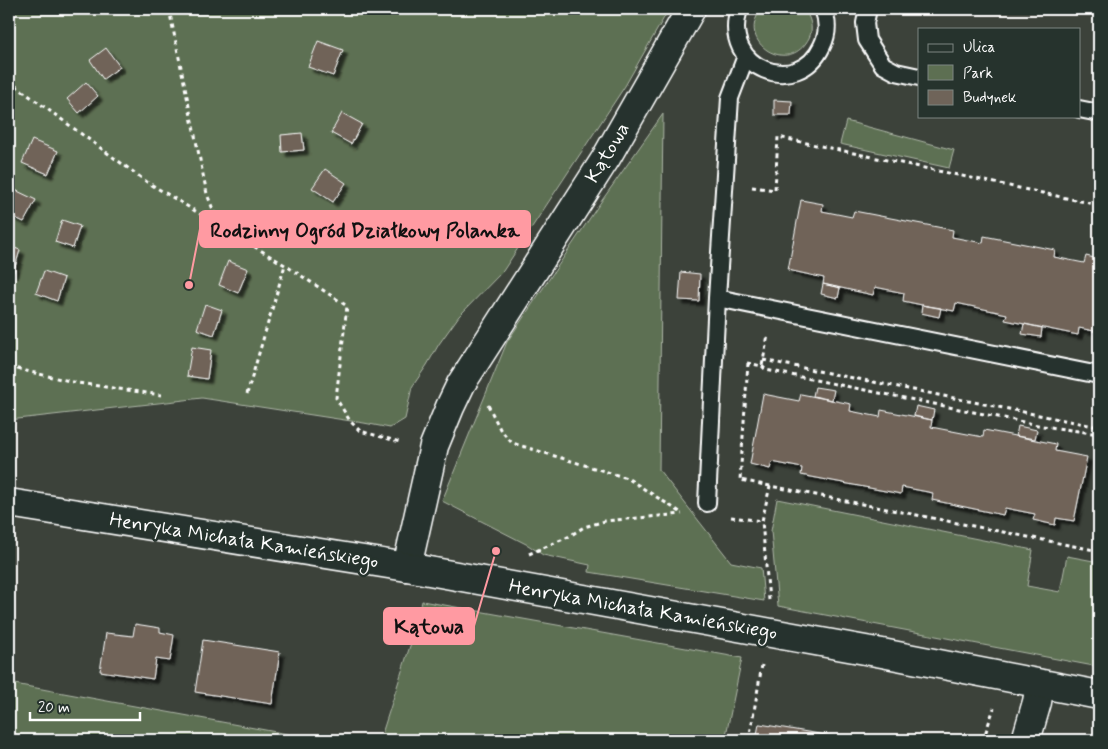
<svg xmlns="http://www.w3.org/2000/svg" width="1108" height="749" viewBox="0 0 1108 749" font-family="Mynerve,sans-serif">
<defs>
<filter id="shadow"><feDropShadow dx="4.5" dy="4.5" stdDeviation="1" flood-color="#0009"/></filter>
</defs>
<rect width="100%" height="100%" fill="#3c423a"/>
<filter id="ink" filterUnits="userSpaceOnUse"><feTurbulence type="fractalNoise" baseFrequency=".02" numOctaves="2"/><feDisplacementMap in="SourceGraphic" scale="10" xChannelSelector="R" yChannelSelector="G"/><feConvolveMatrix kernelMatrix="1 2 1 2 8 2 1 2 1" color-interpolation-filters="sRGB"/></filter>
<g filter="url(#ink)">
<path fill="#5d6f52" stroke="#aeb7a8" d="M 9,9 L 669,9 L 625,86 L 503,271 L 459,316 L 439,344 L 427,365 L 412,387 L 405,419 L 390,428 L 364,423 L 202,398 L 9,420 Z
M 762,9 L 804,9 C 810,17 814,28 809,38 C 788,78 734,40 762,9 Z
M 663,114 L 659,470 L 731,562 L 761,568 L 764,601 L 589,572 L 590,565 L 543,555 L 528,545 L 442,501 L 507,342 L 598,206 Z
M 846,121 L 954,150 L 949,168 L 840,144 Z
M 777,499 L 1033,550 L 1027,586 L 1060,592 L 1067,556 L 1099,562 L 1099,667 L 778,606 L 771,531 Z
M 422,601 L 742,658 L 725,740 L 380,740 L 417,624 Z
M 9,683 L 287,734 L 321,740 L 9,740 Z"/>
<path fill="#6f6459" stroke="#fff" filter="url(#shadow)" d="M 1095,9 L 1099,9 L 1099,16 L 1094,15 Z
M 318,41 L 343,50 L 333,76 L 308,67 Z
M 106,48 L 120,67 L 103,79 L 90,60 Z
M 86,82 L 98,96 L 79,113 L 67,99 Z
M 774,100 L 792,101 L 791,115 L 774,115 Z
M 342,113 L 362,124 L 351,144 L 331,133 Z
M 302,133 L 304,150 L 282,152 L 281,135 Z
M 32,140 L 58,151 L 48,174 L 22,163 Z
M 325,169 L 346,183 L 333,202 L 312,188 Z
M 11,188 L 36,200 L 24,222 L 9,215 L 9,192 Z
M 801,200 L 823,204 L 822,211 L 852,217 L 854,211 L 953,230 L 952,237 L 983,243 L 984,236 L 1055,250 L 1054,257 L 1084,263 L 1086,256 L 1099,259 L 1099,332 L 1079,328 L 1078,335 L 1005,320 L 1007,314 L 956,303 L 954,311 L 922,305 L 903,301 L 904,293 L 875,287 L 873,295 L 823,284 L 824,278 L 788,270 Z
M 62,220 L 80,226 L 73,248 L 55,242 Z
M 9,246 L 20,250 L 13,274 L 9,272 Z
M 228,261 L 248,269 L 238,293 L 219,285 Z
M 44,271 L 64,278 L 57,301 L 36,293 Z
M 681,272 L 700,274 L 699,301 L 679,300 Z
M 823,284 L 840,288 L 838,298 L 821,294 Z
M 205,304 L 222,310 L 214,335 L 197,329 Z
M 922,305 L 941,308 L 939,317 L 921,313 Z
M 1024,324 L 1042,328 L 1041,337 L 1022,334 Z
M 192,347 L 211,350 L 207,379 L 187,376 Z
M 815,387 L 834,390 L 832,400 L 813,396 Z
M 763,394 L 799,401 L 801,394 L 851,404 L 850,411 L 880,417 L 881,410 L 932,420 L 931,427 L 983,437 L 984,430 L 1056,444 L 1055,451 L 1087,457 L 1074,521 L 1056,518 L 1055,525 L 1033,520 L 1035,514 L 1005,508 L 1003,515 L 932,500 L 933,493 L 902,487 L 901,494 L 801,475 L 802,468 L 772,462 L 770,469 L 750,464 Z
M 916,406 L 934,410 L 932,420 L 914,416 Z
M 1018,426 L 1037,430 L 1035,439 L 1016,436 Z
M 135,624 L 160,628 L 160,632 L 174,635 L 170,661 L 156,659 L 153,679 L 100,671 L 106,633 L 133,636 Z
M 203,640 L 280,652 L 272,704 L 195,692 Z
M 759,724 L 760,724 L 855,740 L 756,740 Z"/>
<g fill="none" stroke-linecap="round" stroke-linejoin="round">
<defs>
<path id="lane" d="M 739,9 C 720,69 798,98 822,46 C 828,34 828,21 823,9
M 868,9 L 865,23 L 867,40 L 883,65 L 896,72 L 919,77
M 1079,109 L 1099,113
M 717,298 L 730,98 L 746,56
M 707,503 L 717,298 L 1099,375"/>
<path id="street" d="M 407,567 L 434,446 L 450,407 L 461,384 L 606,158 L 691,9
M 1026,740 L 1037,702 L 1040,684"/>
<path id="secondary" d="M 9,503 L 407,567 L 882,653 L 1099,695"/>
</defs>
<use href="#lane" stroke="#fff" stroke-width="20"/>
<use href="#street" stroke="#fff" stroke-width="31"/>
<use href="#secondary" stroke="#fff" stroke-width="31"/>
<path stroke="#fff" stroke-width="3" stroke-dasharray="4 4" stroke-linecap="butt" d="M 169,9 L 207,194 L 219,225
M 9,11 L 12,9
M 9,81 L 147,182 L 285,265 L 347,306 L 336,398 L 350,421 L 360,431 L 400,442
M 752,187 L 775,190 L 778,137 L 1099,205
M 763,360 L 1099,427
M 747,363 L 762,366 L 768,335
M 748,363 L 740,480 L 1099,551
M 762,366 L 766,370 L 1043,426 L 1099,434
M 9,367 L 78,383 L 161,395
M 247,394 L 285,265
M 488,405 L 500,429 L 512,443 L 627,478 L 680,512
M 731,517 L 762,521
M 529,554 L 568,537 L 584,527 L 605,521 L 682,514
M 769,600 L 762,521 L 770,486
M 749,740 L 762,665
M 983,740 L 994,708"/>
<use href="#lane" stroke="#26332d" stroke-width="16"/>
<use href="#street" stroke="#26332d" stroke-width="28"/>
<use href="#secondary" stroke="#26332d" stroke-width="28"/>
</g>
</g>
<g text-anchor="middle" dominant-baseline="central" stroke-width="5" stroke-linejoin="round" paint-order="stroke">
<g font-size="20" fill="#fff" stroke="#26332d">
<text transform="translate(608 153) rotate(-59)">Kątowa</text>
<text transform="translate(244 541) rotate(9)">Henryka Michała Kamieńskiego</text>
<text transform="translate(643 610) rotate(10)">Henryka Michała Kamieńskiego</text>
</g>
</g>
<path fill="none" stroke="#ff9aa2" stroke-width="2" d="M189 285L200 229M496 551L474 626"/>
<g fill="#ff9aa2" stroke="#26332d" stroke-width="2">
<circle cx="189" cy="285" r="5"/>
<circle cx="496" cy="551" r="5"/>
</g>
<g fill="#ff9aa2" stroke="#ff9aa2" stroke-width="2">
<rect x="200" y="211" width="330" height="36" rx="5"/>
<rect x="384" y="608" width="90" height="36" rx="5"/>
</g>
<g font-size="21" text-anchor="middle" font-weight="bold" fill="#111">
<text x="365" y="237">Rodzinny Ogród Działkowy Polanka</text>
<text x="429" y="633">Kątowa</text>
</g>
<rect width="1108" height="749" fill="none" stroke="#26332d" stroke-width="30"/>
<rect x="15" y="15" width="1078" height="719" fill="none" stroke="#fff" stroke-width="2" filter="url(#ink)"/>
<rect x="918" y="28" width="162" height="90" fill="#26332d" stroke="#7d8581"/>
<rect x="928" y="44" width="25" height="8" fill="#26332d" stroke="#7d8581"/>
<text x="963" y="52" font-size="15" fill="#ffffff">Ulica</text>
<rect x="928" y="65" width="25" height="15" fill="#5d6f52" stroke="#7d8581"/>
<text x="963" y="78" font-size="15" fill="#ffffff">Park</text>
<rect x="928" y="90" width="25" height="15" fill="#6f6459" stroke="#7d8581"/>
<text x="963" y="102" font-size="15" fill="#ffffff">Budynek</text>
<path d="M30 712v8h110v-8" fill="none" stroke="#ffffff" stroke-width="2.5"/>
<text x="38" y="712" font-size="15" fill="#ffffff" stroke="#26332d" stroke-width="4" paint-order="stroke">20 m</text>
</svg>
